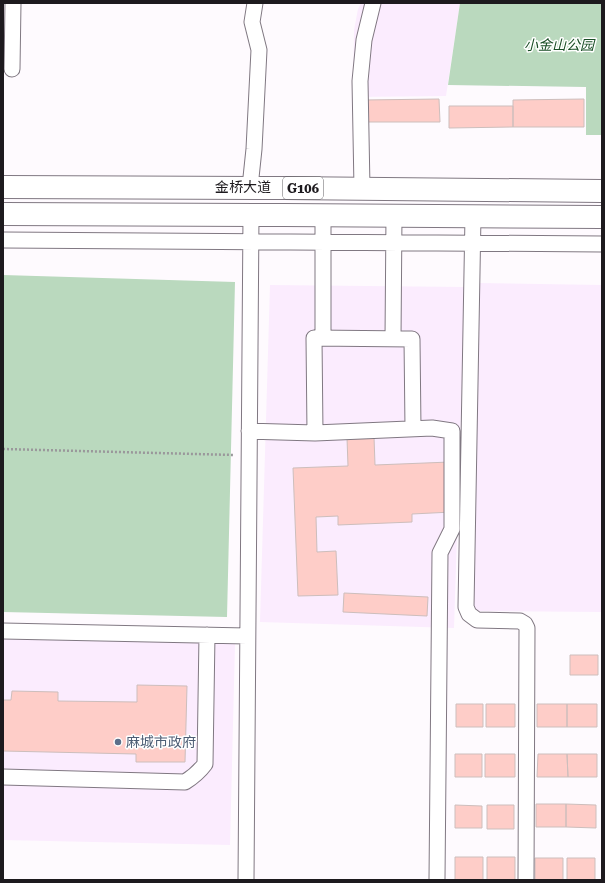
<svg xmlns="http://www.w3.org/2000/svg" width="605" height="883" viewBox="0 0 605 883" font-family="'Roboto Serif','Noto Sans SC',serif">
<rect width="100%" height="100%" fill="#fefafe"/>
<path fill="#fbecfe" d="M 361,3 L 460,3 L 446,96 L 353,97 L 354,30 L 358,9 Z
M 477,283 L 602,285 L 602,612 L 473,611 Z
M 270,285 L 465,287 L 454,628 L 260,622 Z
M 3,638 L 235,644 L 230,845 L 3,840 Z"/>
<path fill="#bad9be" d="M 460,3 L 602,3 L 602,135 L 586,135 L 586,87 L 448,85 Z
M 3,275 L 235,282 L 227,617 L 3,612 Z"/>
<path fill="#fecdc8" stroke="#cdbebc" d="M 439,99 L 440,122 L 364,122 L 364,100 Z
M 584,99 L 584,127 L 513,127 L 513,100 Z
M 449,106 L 513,106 L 513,127 L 449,128 Z
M 374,437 L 375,465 L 450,462 L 452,512 L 412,514 L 412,522 L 338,525 L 338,516 L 316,517 L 317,552 L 336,551 L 338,595 L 298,596 L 293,468 L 348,466 L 347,438 Z
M 344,593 L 428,597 L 427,616 L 343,612 Z
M 570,655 L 598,655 L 598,675 L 570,675 Z
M 137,685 L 187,686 L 185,762 L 136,762 L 136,754 L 3,751 L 3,700 L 11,700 L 12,691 L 58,692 L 58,701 L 137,702 Z
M 456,704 L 483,704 L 483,727 L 456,727 Z
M 486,704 L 515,704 L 515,727 L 486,727 Z
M 537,704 L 567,704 L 567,727 L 537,727 Z
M 567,704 L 597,704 L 597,727 L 567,727 Z
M 455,754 L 482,754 L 482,777 L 455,777 Z
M 485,754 L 515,754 L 515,777 L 485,777 Z
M 538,754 L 567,754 L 568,777 L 537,777 Z
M 567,754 L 597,754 L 597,777 L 568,777 Z
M 536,804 L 566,804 L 566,827 L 536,827 Z
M 566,804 L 596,805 L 596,828 L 566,827 Z
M 455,805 L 482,806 L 482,828 L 455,828 Z
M 487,805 L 514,805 L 514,829 L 487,829 Z
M 455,857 L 483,857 L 483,880 L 455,880 Z
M 487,857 L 515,857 L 515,880 L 487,880 Z
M 535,858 L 563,858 L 563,880 L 535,880 Z
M 567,858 L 595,858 L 595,880 L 567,880 Z"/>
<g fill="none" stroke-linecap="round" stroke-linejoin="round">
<defs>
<path id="minor" d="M 12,69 L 13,3
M 250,187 L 254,149 L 259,50 L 252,22 L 255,3
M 362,188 L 360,81 L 364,40 L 373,3
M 473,216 L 466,607 L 469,614 L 477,620 L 520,621 L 525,624 L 527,628 L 526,880
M 3,240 L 602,244
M 323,338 L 323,215
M 393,339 L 394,215
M 249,431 L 315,433 L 432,428 L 452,431 L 452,529 L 440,553 L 437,880
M 315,433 L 314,338 L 412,339 L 413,429
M 3,631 L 247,636
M 3,777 L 185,782 C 193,777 199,772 205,764 L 207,635
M 246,880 L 251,215"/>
<path id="highway" d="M 3,187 L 285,188 L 602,191
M 3,214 L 284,215 L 602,217"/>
</defs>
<use href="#minor" stroke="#807882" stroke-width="17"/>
<use href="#highway" stroke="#807882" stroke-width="24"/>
<path stroke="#9a979b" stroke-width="2.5" stroke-dasharray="2 2" stroke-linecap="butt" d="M 3,449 L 234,455"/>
<use href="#minor" stroke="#fff" stroke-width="15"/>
<use href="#highway" stroke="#fff" stroke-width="22"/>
</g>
<circle fill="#5c6f8a" stroke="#fff" stroke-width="1.5" cx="118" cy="742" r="4"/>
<g text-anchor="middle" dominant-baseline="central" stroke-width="3" stroke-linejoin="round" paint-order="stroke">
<rect fill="#fff" stroke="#615f62" stroke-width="1" x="283" y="177" width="40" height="22" rx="3"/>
<g font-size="13" font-weight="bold" fill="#1d1a1e">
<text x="303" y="188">G106</text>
</g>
<g font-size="14" font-style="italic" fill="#1a4e26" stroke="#fff">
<text x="559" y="45">小金山公园</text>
</g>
<g font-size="14" fill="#1d1a1e" stroke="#fff">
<text x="243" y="187">金桥大道</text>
</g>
<g font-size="14" fill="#4e5e75" stroke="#fff" text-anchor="start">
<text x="126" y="742">麻城市政府</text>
</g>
</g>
<rect width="605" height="883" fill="none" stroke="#1d1a1e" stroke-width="8"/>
</svg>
